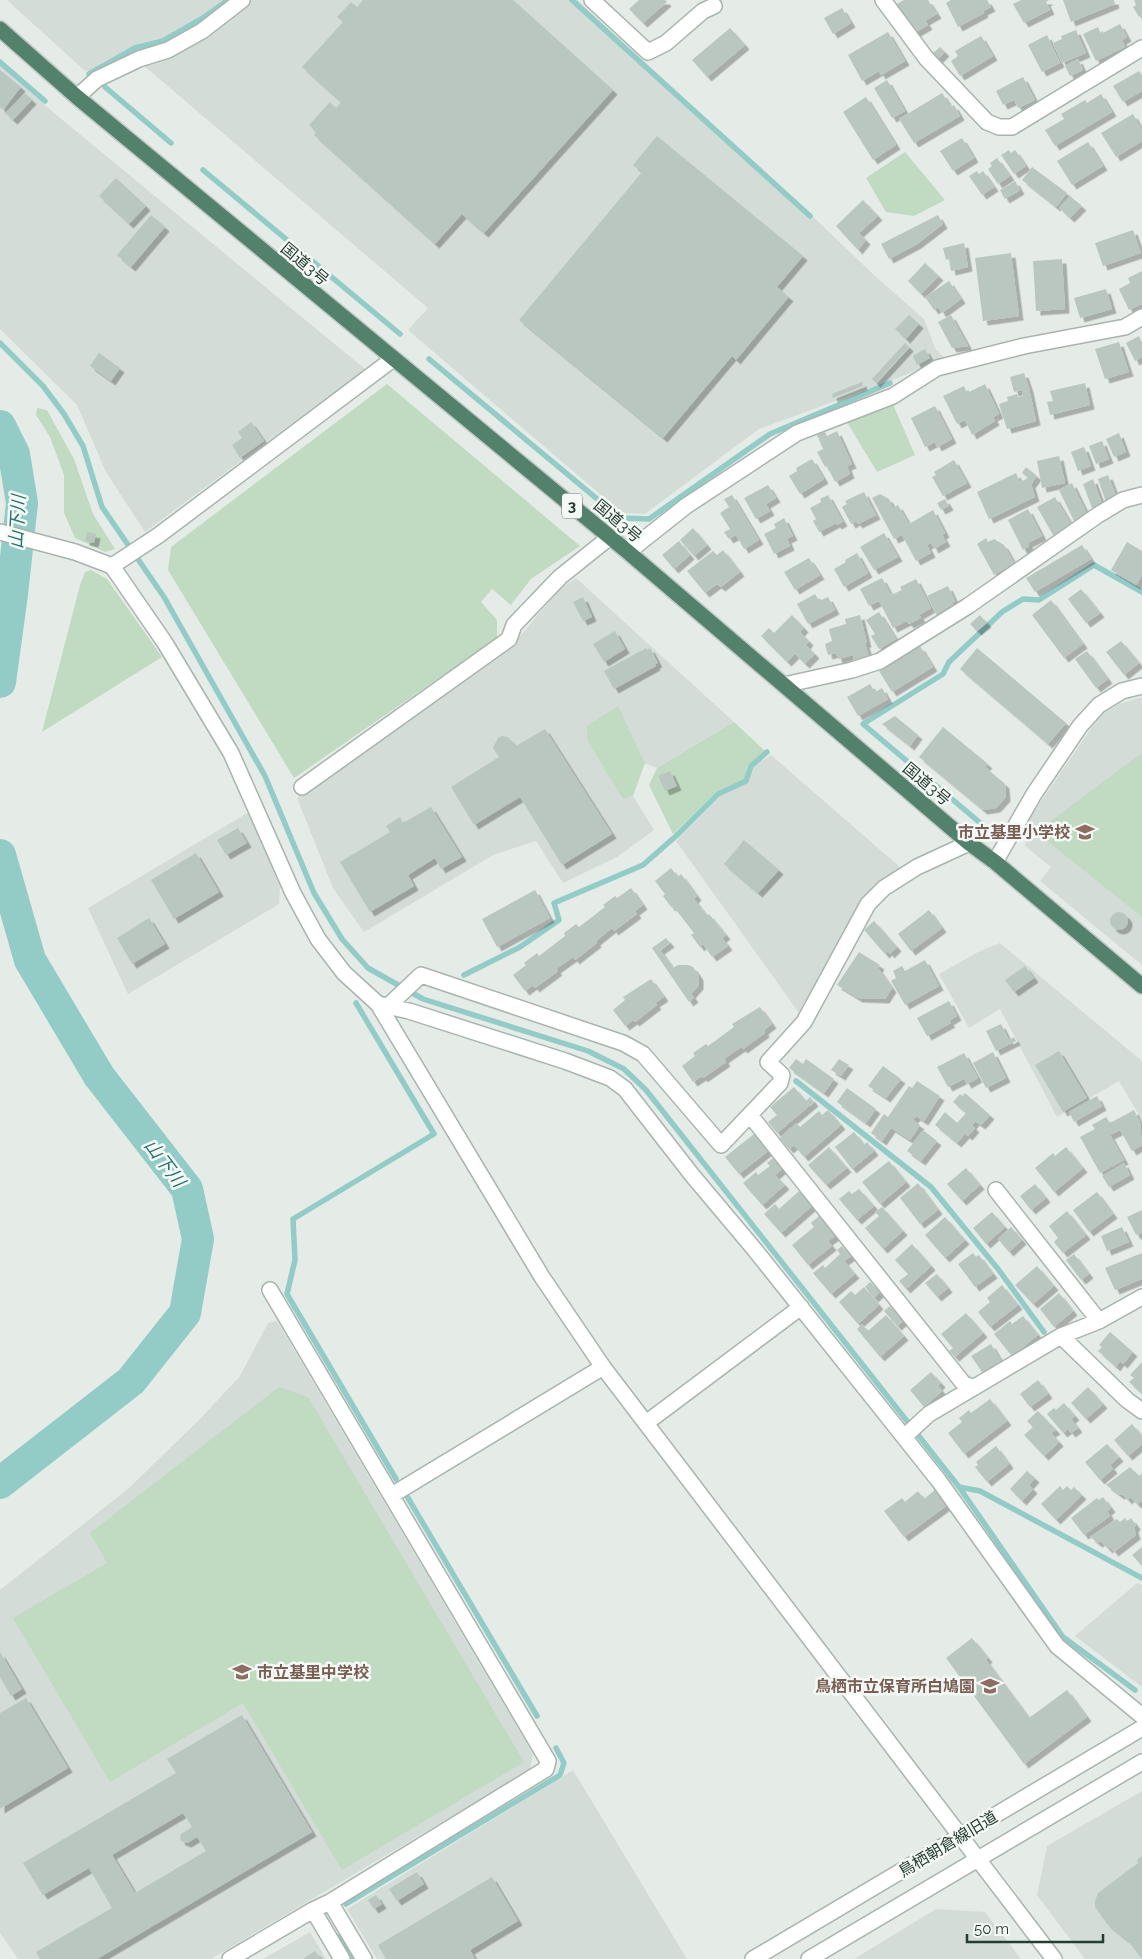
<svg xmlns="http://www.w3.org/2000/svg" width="1142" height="1959" font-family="Raleway,'Noto Sans JP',sans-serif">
  <defs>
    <filter id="shadow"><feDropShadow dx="4.5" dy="4.5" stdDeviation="0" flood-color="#0004"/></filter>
  </defs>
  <rect width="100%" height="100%" fill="#e5ece7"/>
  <path fill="#d3dcd6" d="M7,0H577L808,212L875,276L924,319L936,350L945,358L898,378L759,429L645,514L622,513L408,330L428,308L143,65L85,71Z
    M0,65L54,113L365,369L145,532L106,472L77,405L0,329Z
    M576,578L734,722L657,768L645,763L618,707L622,799L633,796L654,830L617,857L563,883L536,841L493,855L364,932L333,888L297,798L513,644L560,589Z
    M1142,697V965L1040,881L1051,867L1025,846L1029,819L1092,727L1104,713L1119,704Z
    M771,755L901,868L875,885L858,906L799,1013L676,841L720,796L747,782L754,766Z
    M249,812L280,887L279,904L128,994L88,908Z
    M1000,943L1142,1061V1120L1119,1081L1057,1117L1000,1009L969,1028L939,974L980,951Z
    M277,1321L533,1754L530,1770L211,1959H18L0,1933V1590L128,1489L199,1420L240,1376L268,1323Z
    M1137,1583L1142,1585V1687L1075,1636Z
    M573,1770L687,1959H377L347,1909Z
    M1142,1791V1959H1085L1037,1895L1047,1846Z
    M936,1909L985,1912L1021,1959H854Z
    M310,1932L326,1959H263Z"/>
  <path fill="#c0dbc2" d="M905,152L945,200L914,216L886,212L866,178Z
    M387,384L580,546L531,579L511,605L492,589L481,602L497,620V638L294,778L168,570L171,547Z
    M892,402L915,455L877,472L845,419Z
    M37,408L47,410L74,459L93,514L115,549L105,552L75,538L64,513V475L50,437L36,415Z
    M91,570L107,579L162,657L42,732L80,585L85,572Z
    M618,706L645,763L633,796L623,799L587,740V726Z
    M734,722L765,751L748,765L744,779L716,792L673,834L649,785L657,768Z
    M1142,753V917L1036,832Z
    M279,1387L308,1397L524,1762L342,1870L243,1703L110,1782L13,1618L107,1563L90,1533Z"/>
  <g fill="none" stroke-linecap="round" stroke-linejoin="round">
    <path stroke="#93cbc7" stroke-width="5.5" d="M572,0L810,216
      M0,62L45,101
      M89,74L135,48L163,41L203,18L228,0
      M105,87L171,143
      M203,170L400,334
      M0,343L43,386L64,414L83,446L102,507L164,597L265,776L314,893L342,939L368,968L423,999L588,1051L624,1069L646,1090L959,1487L1063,1637L1135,1690
      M429,359L620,518L649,519L770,434L890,383
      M991,832L863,724L943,674L949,662L1002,612L1023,599L1039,600L1094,565L1142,592
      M464,975L520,947L559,920L554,903L643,865L676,836L718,794L746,781L751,766L767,752
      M356,1003L434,1134L293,1219L295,1260L287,1294L396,1479
      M796,1081L931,1187L998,1269L1044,1332
      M959,1487L980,1491L1142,1578
      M408,1498L537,1716
      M346,1904L560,1775L564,1763L556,1748
      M339,1937L352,1959"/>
    <path stroke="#93cbc7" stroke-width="32" d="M0,426L14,454L22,503L12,594L0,682
      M0,855L30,960L99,1076L187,1189L198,1239L185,1313L131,1381L0,1483"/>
  </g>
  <path fill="#bac7c0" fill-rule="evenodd" filter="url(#shadow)" d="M363,0H513L613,90L484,233L462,214L435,244L314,135L316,132L309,125L330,102L336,108L341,102L302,67L343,22L337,17L351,2L357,7Z
    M639,0H665L667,2L643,23L629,9Z
    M904,0H928L937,14L925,21L928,25L915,33L897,4Z
    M951,0H987L991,7L983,11L984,13L958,27L946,3Z
    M1021,0H1049L1046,2L1050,10L1024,23L1013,4Z
    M1063,0H1114L1115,4L1071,22Z
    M1134,0H1142V15L1139,17L1133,7L1136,5Z
    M842,8L851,23L833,34L824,18Z
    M1120,24L1127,37L1122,40L1125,47L1096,61L1083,34L1098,27L1101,34Z
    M730,28L745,45L707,77L692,60Z
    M1076,30L1086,53L1062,63L1053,43L1062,39L1061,36Z
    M888,32L905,61L881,75L879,71L862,81L848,55Z
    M1047,35L1060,63L1042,72L1028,45Z
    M981,36L993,56L960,76L951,61L958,56L955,51Z
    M940,47L945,52L937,60L932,54Z
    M1078,59L1083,70L1070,76L1065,66Z
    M0,70L21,87L3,110L0,107Z
    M1139,71L1142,75V91L1123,102L1113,86Z
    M1023,77L1035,100L1018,108L1014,100L1003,105L996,91Z
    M887,80L905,111L892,118L874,88Z
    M25,93L32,100L13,120L5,113Z
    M942,93L951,107L954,105L960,116L914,143L899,119Z
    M1101,94L1112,112L1055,146L1045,130L1064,119L1061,114L1085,100L1087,103Z
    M866,97L896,145L873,160L843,112Z
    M1133,114L1142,130V141L1116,157L1101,133Z
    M657,136L803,256L777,287L789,297L787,299L736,360L732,356L663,438L519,320L642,172L633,165Z
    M962,138L974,158L953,171L940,151Z
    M1088,142L1103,166L1072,185L1057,161Z
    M1009,150L1011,153L1015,150L1026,166L1014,174L1001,155Z
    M997,158L1010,176L998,184L988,169L992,166L990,163Z
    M1032,167L1067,193L1056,207L1022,180Z
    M977,171L979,174L983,171L994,187L982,195L969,176Z
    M116,178L146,206L129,224L99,196Z
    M1015,181L1020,190L1005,199L1000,190Z
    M1070,196L1082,206L1070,218L1059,208Z
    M863,200L878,216L859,233L866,240L858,250L836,226Z
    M151,215L165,227L131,267L117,255Z
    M938,215L943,224L917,244L889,259L881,244Z
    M1133,230L1141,253L1103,266L1095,243Z
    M964,243L968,267L951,271L949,259L946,260L943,248Z
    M1011,253L1019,316L983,321L975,258Z
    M1062,259L1065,309L1036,311L1033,261Z
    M925,263L939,276L921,294L908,281Z
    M1142,271V304L1129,310L1119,289L1130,283L1128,278Z
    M949,281L961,299L942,313L938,307L934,310L925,297Z
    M1106,289L1112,309L1080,318L1074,298Z
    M909,315L919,324L906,339L895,329Z
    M951,315L968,346L952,348L938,322Z
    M1139,336L1142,343V357L1135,361L1126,343Z
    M1119,342L1129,372L1105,379L1095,349Z
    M905,343L909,347L876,383L872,379Z
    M925,349L930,358L917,365L913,356Z
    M99,353L120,368L111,381L90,366Z
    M1024,373L1029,388L1036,421L1007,429L999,404L1008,401L1007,397L1017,394L1018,397L1023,396L1022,390L1014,392L1010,377Z
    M862,382L863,386L833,398L832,394Z
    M1085,383L1090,405L1050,415L1047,402L1053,401L1050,391Z
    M985,384L999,414L993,417L995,421L972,435L965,420L957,424L943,396L964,386L967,393Z
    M935,406L952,439L937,447L935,442L925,447L911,418Z
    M251,422L264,441L240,458L232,445L242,438L238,432Z
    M837,431L852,464L847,466L850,474L835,482L827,466L825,467L817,452L823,449L817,435L825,432L827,436Z
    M1119,433L1126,452L1114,457L1106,439Z
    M1102,441L1109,459L1096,464L1089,446Z
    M1084,447L1091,466L1078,471L1071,452Z
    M1059,456L1065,483L1042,488L1037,461Z
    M812,459L824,479L800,494L789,476L797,471L796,468Z
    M954,460L967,483L943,496L932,477L936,475L934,472Z
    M1026,467L1037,476L1031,484L1035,497L989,519L977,492L1016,473L1020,482L1028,478L1022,473Z
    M1108,475L1117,498L1106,502L1098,479Z
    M1093,479L1102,504L1092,508L1083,484Z
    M1072,483L1087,514L1074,521L1059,490Z
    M768,485L776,498L766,504L770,511L756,519L744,498Z
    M864,492L876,515L858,524L856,521L851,524L842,507L847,504L845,501Z
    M880,494L889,499L893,508L898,505L909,524L933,510L945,533L942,535L946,542L934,549L931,543L927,545L931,553L916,561L902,535L894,539L872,498Z
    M732,495L759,540L744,549L736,535L729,539L724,532L730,529L720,513L729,507L724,499Z
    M828,495L843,522L837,525L836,523L819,532L813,521L816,519L810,508L821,502L820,499Z
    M1055,497L1071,524L1053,535L1037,507Z
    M945,499L949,506L941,510L937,503Z
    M1028,509L1042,536L1028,543L1029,546L1023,550L1008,520Z
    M784,518L793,536L787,539L790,546L774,554L764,534L776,528L774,524Z
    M693,528L707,545L694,556L680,540Z
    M87,532L96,534L94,543L85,541Z
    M884,533L898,557L874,570L860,547Z
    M986,538L988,542L994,539L1004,545L1014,563L994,575L977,544Z
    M679,541L690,555L674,569L662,555Z
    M1127,542L1142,551V575L1136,585L1111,570Z
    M1082,545L1091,559L1035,592L1026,578Z
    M723,550L740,572L721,587L717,584L705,593L687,571L713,551L717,555Z
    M857,553L868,573L844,587L834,569L846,562L845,560Z
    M809,558L820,575L795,590L784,572Z
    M882,578L891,595L902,590L900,587L916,579L931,608L919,615L921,618L909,624L907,621L893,628L879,601L869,606L860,589Z
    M948,586L955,601L952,603L954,607L937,616L927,596Z
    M1081,589L1100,613L1086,623L1068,599Z
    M815,594L819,601L828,597L835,610L808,624L797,604Z
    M583,597L592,617L583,621L573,602Z
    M1051,600L1083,644L1064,658L1032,615Z
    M879,612L896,639L879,649L871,636L875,634L866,620Z
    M792,615L804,628L800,632L809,641L806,645L815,654L805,664L795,654L787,662L761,636L769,628L774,633Z
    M860,615L867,643H865L869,657L854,661L853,655L838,659L836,653L828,655L825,644L832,641L829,629L846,624L845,619Z
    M980,615L987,623L977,631L970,624Z
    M615,631L625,649L604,662L593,644Z
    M1121,641L1139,663L1124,675L1106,652Z
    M920,646L933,667L892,692L879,671Z
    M646,648L647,650L650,648L658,663L655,664L656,666L614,689L604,671Z
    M977,648L1066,723L1048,744L960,669Z
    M1087,651L1108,679L1096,688L1075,659Z
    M870,684L875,692L882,688L888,699L858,716L847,697Z
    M895,716L918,735L910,746L882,724Z
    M943,727L988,764L985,767L1005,784L1006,797L996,808L983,810L919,757Z
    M545,729L612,834L562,865L520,797L474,825L451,787L499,757L493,748L498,738L502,736L508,737L516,746Z
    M670,771L677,786L665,791L658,776Z
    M431,807L462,857L441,869L435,858L408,875L414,886L370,912L340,862L390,832L386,826L400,817L403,823Z
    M238,828L247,843L226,855L217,840Z
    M744,840L779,870L758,893L724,864Z
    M196,853L219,892L174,919L151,880Z
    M671,868L678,877L681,874L697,896L694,899L707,916L709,914L726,935L722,938L728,946L712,957L703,944L700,947L691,935L694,933L673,906L671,907L663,896L665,894L655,881Z
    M631,888L643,905L635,911L637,914L614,931L612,928L596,941L597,943L575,960L573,957L556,969L558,971L535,988L533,985L525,991L513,975L526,965L524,963L537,953L539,956L565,936L564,933L576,924L579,927L605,907L603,905L615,896L617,898Z
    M535,890L550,918L497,947L482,919Z
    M929,910L942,928L911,951L898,934Z
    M1110 921a9 9 0 1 1 18 0a9 9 0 1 1-18 0Z
    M149,918L165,944L132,964L117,938Z
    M874,921L897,947L890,954L888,951L885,954L864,930Z
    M666,938L670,943L660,950L673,968L678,965H688L693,967L699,976V985L691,994L694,998L689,1002L652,948Z
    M859,952L880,965L878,968L892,988L885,999L858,998L837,985Z
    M925,960L939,986L905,1005L891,981L896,978L893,971L902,966L905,971Z
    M1025,966L1034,978L1014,992L1005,980Z
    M651,979L664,997L655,1003L657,1005L635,1022L633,1020L625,1026L613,1010L625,1000L623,997Z
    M949,1001L957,1016L949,1021L951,1023L927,1036L917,1018Z
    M760,1007L772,1024L764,1030L765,1033L743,1049L741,1047L724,1059L726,1062L703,1078L702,1076L693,1082L682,1066L695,1056L693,1053L706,1044L708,1046L734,1027L732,1024Z
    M1001,1024L1009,1040L1014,1037L1016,1041L996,1051L986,1031Z
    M1059,1051L1087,1098L1063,1112L1035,1065Z
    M993,1052L1006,1078L986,1088L973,1063Z
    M964,1053L978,1078L967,1084L964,1079L948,1087L937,1067Z
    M796,1059L803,1064L806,1059L834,1079L824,1093L789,1068Z
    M839,1059L849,1065L841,1076L831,1070Z
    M883,1066L901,1079L886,1098L868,1086Z
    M917,1081L940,1096L924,1121L916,1116L913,1120L920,1125L910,1140L891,1128L882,1141L871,1133L884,1114L888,1117L909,1086L912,1088Z
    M794,1087L806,1101L810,1097L814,1102L777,1133L768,1122L777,1115L770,1107Z
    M847,1088L876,1109L866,1123L837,1102Z
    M965,1093L990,1115L981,1125L975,1121L972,1125L975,1128L968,1136L965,1134L957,1143L935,1125L945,1112L957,1123L966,1113L953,1102L960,1094L962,1096Z
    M1097,1096L1102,1106L1074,1122L1069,1112Z
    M828,1110L841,1125L804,1157L794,1145L789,1149L780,1138L796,1123L800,1127L819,1111L822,1115Z
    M1134,1110L1140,1122L1142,1145L1132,1151L1120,1130L1110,1135L1124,1160L1100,1173L1080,1137L1095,1129L1092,1125L1106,1117L1110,1123Z
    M923,1130L937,1141L921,1161L907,1151Z
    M854,1132L864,1145L867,1142L874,1151L852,1169L835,1147Z
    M754,1134L768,1151L739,1174L725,1157Z
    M829,1147L847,1168L826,1185L808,1165Z
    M1066,1147L1083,1168L1054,1192L1035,1168L1053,1153L1055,1156Z
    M773,1158L782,1169L775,1175L785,1185L762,1205L743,1183L756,1172L758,1175L770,1166L767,1163Z
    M889,1161L906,1182L880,1204L862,1182Z
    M1124,1163L1130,1175L1109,1187L1102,1176Z
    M966,1168L980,1185L962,1201L947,1184Z
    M918,1183L938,1210L920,1224L900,1198Z
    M1035,1184L1046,1198L1031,1210L1020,1196Z
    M859,1189L874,1206L857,1220L839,1199L849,1191L852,1194Z
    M799,1191L812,1206L781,1233L764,1214L775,1204L779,1209Z
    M1097,1192L1113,1214L1089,1232L1073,1210Z
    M882,1207L903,1231L883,1249L865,1228L879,1216L875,1212Z
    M1142,1210V1233L1136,1235L1127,1217Z
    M1067,1211L1086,1235L1063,1253L1054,1242L1058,1238L1049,1226Z
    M992,1212L1005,1227L986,1244L973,1228Z
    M819,1216L835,1236L828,1241L832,1246L808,1265L792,1245L814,1227L811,1223Z
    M945,1217L965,1240L945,1258L925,1235Z
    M1011,1227L1022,1240L1009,1252L998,1239Z
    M1122,1227L1129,1242L1107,1251L1101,1236Z
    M912,1244L931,1266L906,1289L899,1281L908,1274L895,1260Z
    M842,1246L851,1256L844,1261L855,1274L831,1294L813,1273L823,1265L825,1268L840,1254L837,1250Z
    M973,1253L976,1257L979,1255L993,1274L975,1287L958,1264Z
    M1142,1253V1279L1115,1290L1105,1268Z
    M1074,1254L1089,1274L1081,1280L1066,1260Z
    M1037,1266L1054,1286L1033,1304L1015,1285Z
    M937,1274L948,1288L937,1297L925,1283Z
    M870,1282L880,1292L874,1298L865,1287Z
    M1002,1285L1018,1305L990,1327L978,1312L990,1302L987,1298Z
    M864,1287L879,1305L858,1324L839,1302L851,1291L855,1295Z
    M1059,1293L1073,1311L1054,1327L1040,1309Z
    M890,1306L903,1321L897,1326L884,1311Z
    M966,1313L983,1333L955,1357L949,1351L953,1348L941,1334Z
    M886,1315L904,1336L880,1357L857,1329L862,1324L868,1331Z
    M1023,1316L1038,1335L1012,1356L994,1334L1010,1321L1012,1324Z
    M1110,1332L1133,1352L1123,1364L1120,1361L1116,1367L1098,1351L1102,1347L1099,1345Z
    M991,1344L1001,1361L982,1372L971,1356Z
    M1142,1362V1394L1129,1382L1134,1378L1130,1375Z
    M931,1372L941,1383L938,1386L942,1391L924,1407L910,1390Z
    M1038,1380L1048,1394L1030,1407L1020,1394Z
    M1088,1387L1103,1404L1086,1419L1071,1403Z
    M990,1399L1007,1421L964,1454L948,1433L962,1422L959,1418L969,1410L971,1413Z
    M1064,1403L1075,1416L1071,1419L1078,1428L1071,1433L1068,1429L1063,1433L1047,1414L1054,1408L1056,1410Z
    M1038,1411L1056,1430L1051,1433L1059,1442L1044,1456L1024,1435L1033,1427L1027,1421Z
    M1132,1424L1142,1436V1444L1128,1456L1114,1440Z
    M1107,1444L1119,1457L1110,1465L1113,1469L1100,1480L1085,1462Z
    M996,1446L1009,1464L987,1482L975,1467L978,1465L976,1462Z
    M1130,1467L1139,1476L1142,1473V1500L1137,1504L1130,1497L1128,1500L1122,1494L1120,1495L1106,1485Z
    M1027,1471L1035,1478L1029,1485L1033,1489L1022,1501L1010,1489Z
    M1060,1486L1063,1490L1067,1486L1071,1490L1074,1487L1082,1495L1056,1520L1041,1504Z
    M935,1490L946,1506L904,1537L884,1511L902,1498L905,1502L918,1491L924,1499Z
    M1103,1497L1111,1508L1107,1511L1110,1516L1084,1535L1071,1518L1097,1498L1099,1500Z
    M1125,1518L1127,1521L1131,1518L1136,1525L1134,1528L1136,1535L1114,1552L1110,1547L1108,1549L1101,1541L1098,1543L1090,1537L1117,1519L1120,1522Z
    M1142,1547V1566L1132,1555Z
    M972,1638L988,1658L986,1660L1029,1718L1067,1690L1087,1717L1024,1764L946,1658Z
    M0,1652L22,1689L11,1696L0,1677Z
    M26,1698L68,1768L0,1809V1713Z
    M242,1715L312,1832L97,1959H40L36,1952L112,1908L89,1868L43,1895L23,1863L176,1773L167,1759ZM183,1813L192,1827L181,1834L180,1838L181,1841L187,1843L197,1837L206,1851L135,1893L112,1855Z
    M1142,1856V1959L1129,1942L1107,1924L1095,1907V1901L1098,1893L1138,1863L1137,1860Z
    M417,1872L424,1884L397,1901L389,1889Z
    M492,1877L518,1921L470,1950L475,1959H386L378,1945Z
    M376,1895L382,1904L374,1909L368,1900Z
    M315,1951L321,1959H305L304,1958Z"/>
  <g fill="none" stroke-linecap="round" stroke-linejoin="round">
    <g stroke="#a8b4ad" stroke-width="18">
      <path id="minor" d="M592,0L648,52L666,43L703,11L714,6
        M883,0L926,58L987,122L999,127H1012L1142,48
        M77,97L97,79L139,59L168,50L202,31L242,0
        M0,532L75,552L112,566L159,535L393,359
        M628,552L686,506L797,433L893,396L937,368L1024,346L1125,327L1142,317
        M784,685L852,670L880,661L968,606L1098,515L1123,500L1142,495
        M302,787L509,639L514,625L560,577L610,537
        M995,862L1034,794L1080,726L1099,705L1122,691L1142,686
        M378,1004L409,1011L565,1061L610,1078L625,1089L692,1175L755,1250L939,1481L1057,1646L1142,1716
        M388,1006L421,975L623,1043L643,1054L721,1145L780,1083L782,1075L768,1062L804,1022L868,904L884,888L917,867L969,843
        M750,1115L963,1383L973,1388L1061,1336L1099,1321L1142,1297
        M996,1190L1099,1321
        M1061,1336L1127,1400L1142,1411
        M646,1423L801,1307
        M904,1437L929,1414L973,1388
        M392,1495L603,1367
        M330,1902L364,1959
        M313,1910L342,1959
        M230,1959L313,1910L330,1902L546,1769L548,1761L270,1290"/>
    </g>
    <g stroke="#a8b4ad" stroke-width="18">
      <path id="tertiary" d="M112,566L165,643L231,753L293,893L318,939L344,973L378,1004L542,1277L603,1367L1054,1959
        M753,1959L1142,1728
        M809,1959L1142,1762"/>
    </g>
    <g stroke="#c2c8c5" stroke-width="18">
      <path id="trunk" d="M0,29L77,97L628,552L969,843L995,862L1142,986"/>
    </g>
    <use href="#minor" stroke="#fff" stroke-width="15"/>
    <use href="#tertiary" stroke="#fff" stroke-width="15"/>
    <use href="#trunk" stroke="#52816c" stroke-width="15"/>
  </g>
  <defs>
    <g id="school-bare" transform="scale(1.5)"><path d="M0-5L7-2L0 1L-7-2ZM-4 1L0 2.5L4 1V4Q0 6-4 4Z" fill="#8d6e63" stroke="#f5f9f6" stroke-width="2.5" paint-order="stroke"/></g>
  </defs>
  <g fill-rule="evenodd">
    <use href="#school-bare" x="1085" y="832"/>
    <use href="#school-bare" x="242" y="1672"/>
    <use href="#school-bare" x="990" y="1686"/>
  </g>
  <g text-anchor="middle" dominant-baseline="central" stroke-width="5" stroke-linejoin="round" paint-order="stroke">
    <rect fill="#f5f9f6" stroke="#64756c" stroke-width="1" x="562" y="493.5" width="20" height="25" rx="4"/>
    <g font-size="15" font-weight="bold" fill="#263c31">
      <text x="572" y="506">3</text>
    </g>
    <g font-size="16" fill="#263c31" stroke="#f5f9f6">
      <text transform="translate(305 264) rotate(40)">国道3号</text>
      <text transform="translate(618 521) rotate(40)">国道3号</text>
      <text transform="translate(927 784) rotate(40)">国道3号</text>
      <text transform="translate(948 1844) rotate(-31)">鳥栖朝倉線旧道</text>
    </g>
    <g font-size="16" font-weight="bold" fill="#785e54" stroke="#f5f9f6" text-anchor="end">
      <text x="1070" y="832">市立基里小学校</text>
      <text x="257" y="1672" text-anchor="start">市立基里中学校</text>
      <text x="975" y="1686">鳥栖市立保育所白鳩園</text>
    </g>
    <g font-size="18" font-style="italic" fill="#27726e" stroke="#f5f9f6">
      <text transform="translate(17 522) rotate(-87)">山下川</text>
      <text transform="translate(165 1163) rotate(53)">山下川</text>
    </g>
  </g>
  <path d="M967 1934v8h136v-8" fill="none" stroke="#263c31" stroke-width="2.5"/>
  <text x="974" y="1934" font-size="15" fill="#263c31" stroke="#f5f9f6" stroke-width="4" paint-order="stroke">50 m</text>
</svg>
